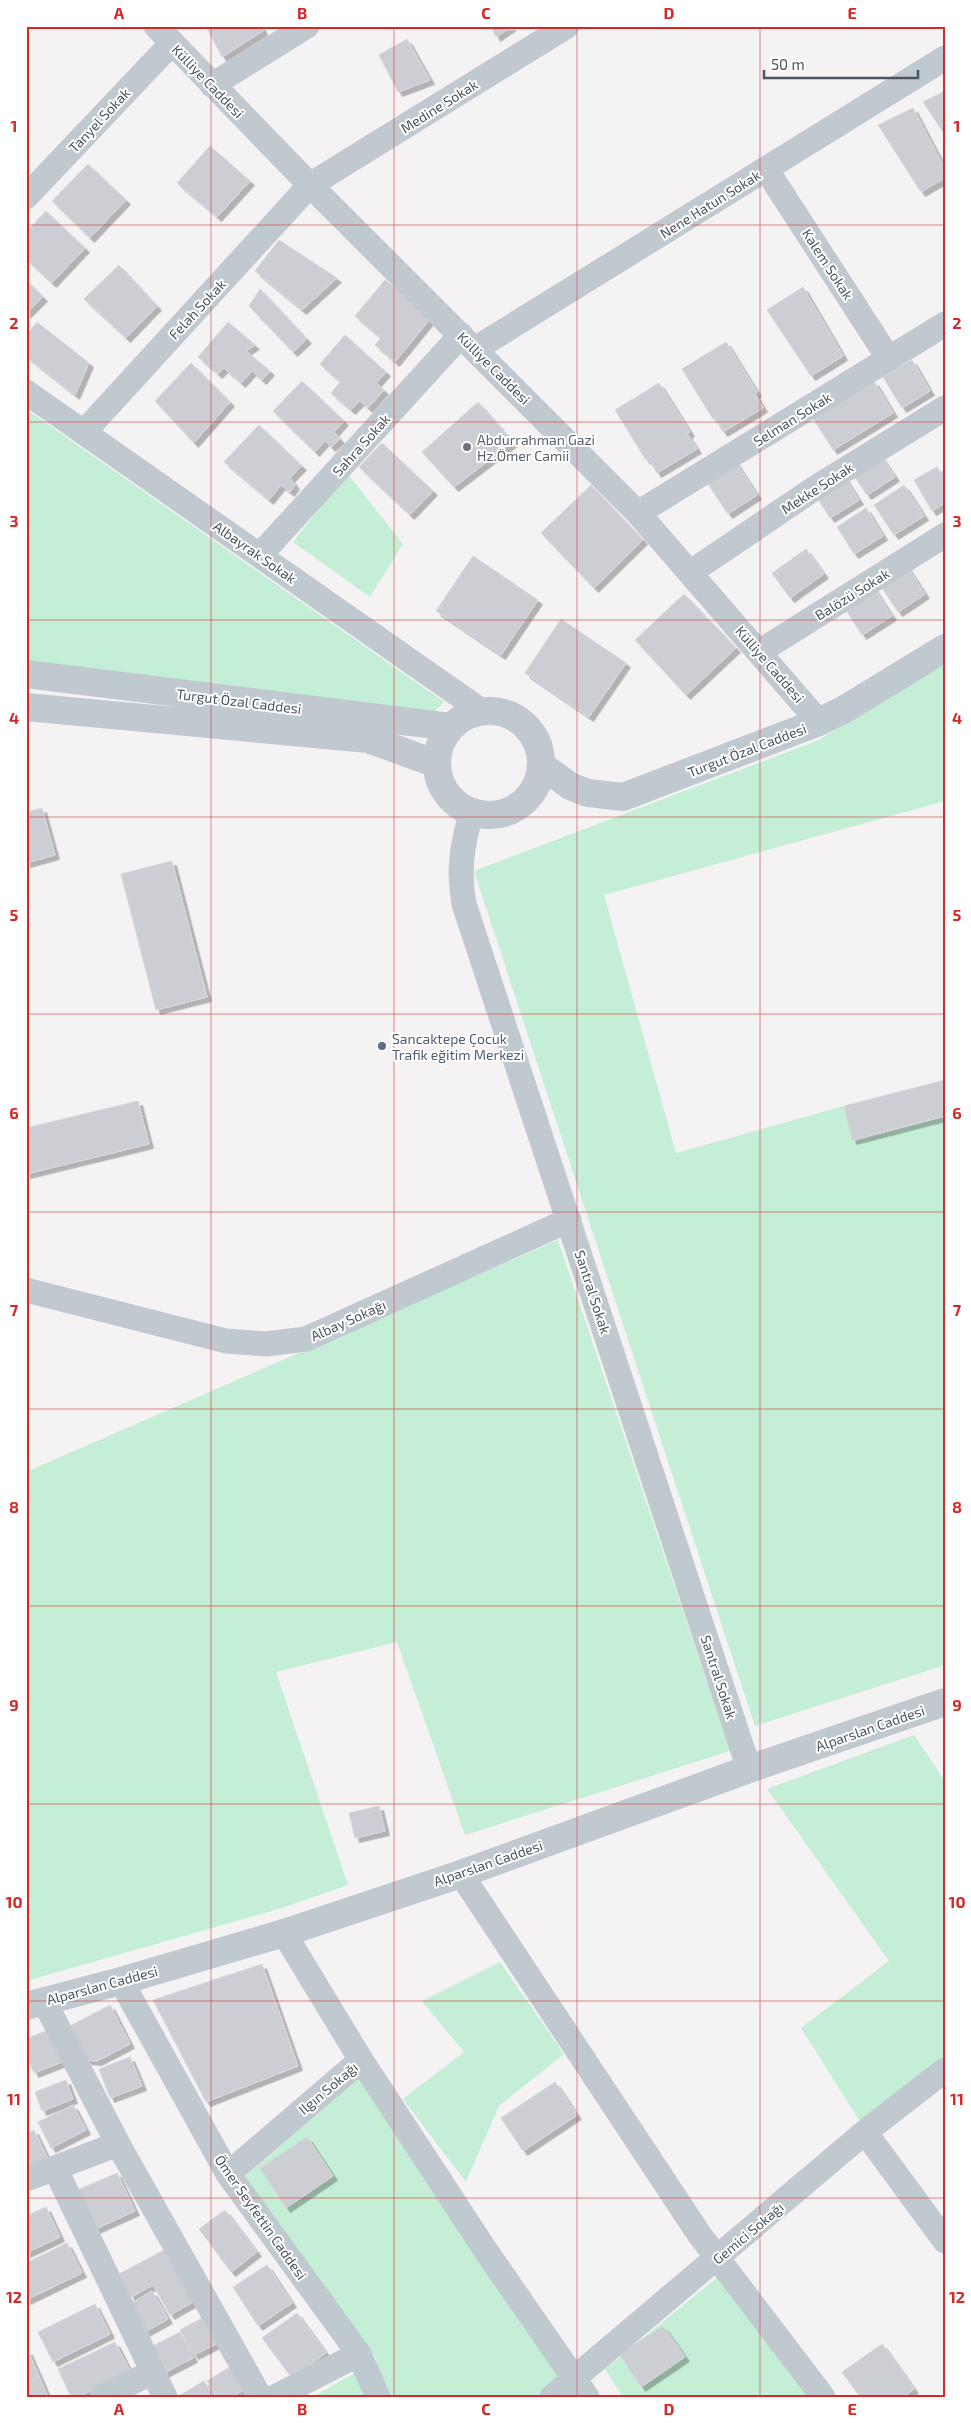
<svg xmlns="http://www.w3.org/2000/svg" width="971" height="2423" font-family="'Exo 2',sans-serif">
  <defs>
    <filter id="shadow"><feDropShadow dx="4.5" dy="4.5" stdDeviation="0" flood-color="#0004"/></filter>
  </defs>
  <rect width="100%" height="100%" fill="#f4f2f2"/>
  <path fill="#c4eed5" d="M26,409L444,702L428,718L26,662Z
    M347,473L403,544L370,597L293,542Z
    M945,662V801L604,895L676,1153L844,1106L854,1142L945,1117V1665L755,1726L474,871L819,740Z
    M558,1240L730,1751L465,1835L397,1642L276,1672L348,1885L282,1908L26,1981V1472Z
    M914,1735L945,1781V2059L861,2123L801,2028L889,1961L767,1789Z
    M500,1962L564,2054L499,2106L466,2182L403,2099L464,2052L422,2001Z
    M361,2075L583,2397H313L377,2360L245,2177Z
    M719,2276L807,2397H623L605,2369Z"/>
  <path fill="#ccced4" stroke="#d6d8dd" filter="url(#shadow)" d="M206,26H261L263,31L222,57Z
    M491,26H512L496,37Z
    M407,39L430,80L398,92L379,55Z
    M945,91V135L923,102Z
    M913,108L945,169V178L921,192L878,125Z
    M210,146L250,181L217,217L177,183Z
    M88,164L126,200L90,238L52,201Z
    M46,211L85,248L52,283L26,259V232Z
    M279,240L337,278L302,310L255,271Z
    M119,265L157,306L126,338L84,299Z
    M26,280L43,297L26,314Z
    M385,280L431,318L395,362L375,345L381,338L355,316Z
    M803,287L843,356L811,376L767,310Z
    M260,289L307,339L293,352L249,306Z
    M37,322L89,363L75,395L26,356V336Z
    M228,322L255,345L246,351L270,371L262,380L252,371L241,383L224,368L218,374L198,357Z
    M345,335L386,372L376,383L384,390L368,408L360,401L351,410L331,393L340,382L320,364Z
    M726,342L757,392L755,394L763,408L723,432L715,418L713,419L682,369Z
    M912,360L930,391L902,408L883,377Z
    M191,363L230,402L194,443L155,401Z
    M302,381L344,421L334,432L340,439L331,447L325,441L315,452L273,411Z
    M874,381L893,413L833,450L813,418Z
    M659,383L690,432L687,434L697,449L657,473L649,459L646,460L615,410Z
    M478,402L513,442L454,487L422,452Z
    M259,425L302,466L290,478L295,485L290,492L281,485L269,500L224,462Z
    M382,443L433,491L410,515L359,467Z
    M878,452L895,477L867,495L850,470Z
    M735,461L757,495L728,514L706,481Z
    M937,467L945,479V503L932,511L914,480Z
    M843,475L859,500L830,518L814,493Z
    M591,485L643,540L594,588L541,533Z
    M904,485L924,516L894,535L874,505Z
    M866,508L883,536L854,554L837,527Z
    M806,549L824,574L790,598L772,573Z
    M473,556L538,600L501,655L436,611Z
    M904,562L925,594L898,612L877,580Z
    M871,584L892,616L862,635L842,604Z
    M684,594L736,648L686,695L635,640Z
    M561,619L626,663L589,717L525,673Z
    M42,808L55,855L26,863V812Z
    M172,861L207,997L156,1010L121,874Z
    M945,1080V1116L852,1140L844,1106Z
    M138,1101L149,1144L26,1174V1128Z
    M379,1806L385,1831L355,1838L349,1813Z
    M262,1964L298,2066L206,2102L153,2000Z
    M110,2005L130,2044L97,2061L87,2060L70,2026Z
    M48,2030L62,2062L34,2073L26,2054V2039Z
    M130,2057L142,2086L110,2098L99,2069Z
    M66,2080L73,2099L42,2111L35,2092Z
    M555,2082L577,2115L523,2151L501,2118Z
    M73,2105L86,2130L51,2148L38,2122Z
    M34,2130L48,2159L26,2169V2134Z
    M307,2137L333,2176L286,2208L260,2168Z
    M117,2173L135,2211L91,2231L73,2192Z
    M46,2207L60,2237L26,2253V2216Z
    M225,2210L257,2252L231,2272L199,2229Z
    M67,2243L82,2273L26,2300V2263Z
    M166,2249L195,2301L170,2315L153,2285L131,2297L119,2274Z
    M267,2265L292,2303L258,2326L233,2287Z
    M152,2291L168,2319L145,2332L130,2304Z
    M95,2304L110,2334L53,2362L38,2332Z
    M297,2313L326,2353L292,2378L262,2338Z
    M206,2316L220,2342L194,2355L180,2330Z
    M663,2326L685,2357L641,2387L619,2354Z
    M180,2332L193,2358L162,2374L149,2348Z
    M115,2342L130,2371L78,2397H71L58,2369Z
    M882,2344L914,2389L903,2397H860L842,2372Z
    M26,2351H28L39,2376L26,2382Z
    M233,2365L247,2388L232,2397H217L207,2381Z
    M39,2376L48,2397H26V2382Z
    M204,2381L214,2397H177Z"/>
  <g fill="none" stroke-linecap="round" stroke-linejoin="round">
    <path stroke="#c1c9d0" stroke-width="25" d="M156,26L310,185L638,513L819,722
      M212,85L307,26
      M766,169L889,359
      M26,197L172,43
      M475,349L945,58
      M26,392L483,712
      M84,432L310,185L567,26
      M638,513L945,324
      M260,555L461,335
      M691,572L812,490L945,408
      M759,652L945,535
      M472,812C462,843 458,871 464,904L749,1769
      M26,1290L226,1341L266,1344L306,1339L569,1220
      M461,1874L699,2234L823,2397
      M121,1981L228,2174L359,2354L378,2397
      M361,2060L486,2251L587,2397
      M865,2132L945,2241
      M118,2144L260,2397
      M55,2168L165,2397
      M228,2174L361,2060L284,1933
      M26,2179L118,2144L44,2001
      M102,2397L153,2372
      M275,2397L359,2354
      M552,2397L865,2132L945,2070"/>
    <path stroke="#c1c9d0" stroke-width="28" d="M26,674L451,727
      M26,707L368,739L437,764
      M437 763a52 52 0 1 1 104 0a52 52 0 1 1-104 0Z
      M541,765L570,786L588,793L623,797L819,722L845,709L945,648
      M26,2006L121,1981L284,1933L461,1874L749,1769L945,1702"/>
  </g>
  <path fill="none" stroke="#d62828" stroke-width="1" stroke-opacity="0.55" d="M211,26V2397M394,26V2397M577,26V2397M760,26V2397M26,225H945M26,422H945M26,620H945M26,817H945M26,1014H945M26,1212H945M26,1409H945M26,1606H945M26,1804H945M26,2001H945M26,2198H945"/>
  <circle fill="#6b7280" stroke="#fff" stroke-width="2" cx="467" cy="447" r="5"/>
  <circle fill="#5c6f8a" stroke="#fff" stroke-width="2" cx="382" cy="1046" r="5"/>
  <g text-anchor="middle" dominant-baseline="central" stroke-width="4" stroke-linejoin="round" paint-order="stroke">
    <g font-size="14" fill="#4b555f" stroke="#fff">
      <text transform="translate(208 81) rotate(46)">Külliye Caddesi</text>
      <text transform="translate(439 106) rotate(-32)">Medine Sokak</text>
      <text transform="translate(99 120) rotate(-47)">Tanyel Sokak</text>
      <text transform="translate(710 204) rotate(-32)">Nene Hatun Sokak</text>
      <text transform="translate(828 264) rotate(57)">Kalem Sokak</text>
      <text transform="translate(197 309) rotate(-47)">Felah Sokak</text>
      <text transform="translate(494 368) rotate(45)">Külliye Caddesi</text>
      <text transform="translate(792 419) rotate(-32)">Selman Sokak</text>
      <text transform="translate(361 445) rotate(-48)">Sahra Sokak</text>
      <text transform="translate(817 488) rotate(-33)">Mekke Sokak</text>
      <text transform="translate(255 552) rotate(35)">Albayrak Sokak</text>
      <text transform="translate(852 594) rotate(-32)">Balözü Sokak</text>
      <text transform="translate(770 664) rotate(49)">Külliye Caddesi</text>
      <text transform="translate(239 701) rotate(7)">Turgut Özal Caddesi</text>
      <text transform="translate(747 750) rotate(-21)">Turgut Özal Caddesi</text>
      <text transform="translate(593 1292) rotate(72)">Santral Sokak</text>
      <text transform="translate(348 1320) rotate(-24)">Albay Sokağı</text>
      <text transform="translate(719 1677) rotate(72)">Santral Sokak</text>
      <text transform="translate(870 1728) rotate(-19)">Alparslan Caddesi</text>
      <text transform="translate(488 1863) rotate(-19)">Alparslan Caddesi</text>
      <text transform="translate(102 1985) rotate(-15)">Alparslan Caddesi</text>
      <text transform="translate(328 2088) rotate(-40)">Ilgın Sokağı</text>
      <text transform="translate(261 2217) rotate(55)">Ömer Seyfettin Caddesi</text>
      <text transform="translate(748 2233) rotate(-40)">Gemici Sokağı</text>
    </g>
    <g font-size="14" fill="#5b616d" stroke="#fff" text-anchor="start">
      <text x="477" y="439">Abdurrahman Gazi<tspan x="477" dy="16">Hz.Ömer Camii</tspan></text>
    </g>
    <g font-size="14" fill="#4e5e75" stroke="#fff" text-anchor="start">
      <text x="392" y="1038">Sancaktepe Çocuk<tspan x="392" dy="16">Trafik eğitim Merkezi</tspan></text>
    </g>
  </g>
  <rect width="971" height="2423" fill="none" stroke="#ffffff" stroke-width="55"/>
  <path d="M764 70v8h154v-8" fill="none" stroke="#4b555f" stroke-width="2.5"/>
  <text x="771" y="70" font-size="15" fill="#4b555f" stroke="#ffffff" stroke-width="4" paint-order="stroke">50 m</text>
  <rect x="28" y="28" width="916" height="2368" fill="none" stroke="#d62828" stroke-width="2"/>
  <g font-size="16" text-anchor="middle" font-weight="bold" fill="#d62828">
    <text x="119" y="19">A</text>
    <text x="302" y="19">B</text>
    <text x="486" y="19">C</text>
    <text x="669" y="19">D</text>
    <text x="852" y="19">E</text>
    <text x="14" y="132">1</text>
    <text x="957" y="132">1</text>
    <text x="14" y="329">2</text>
    <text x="957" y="329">2</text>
    <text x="14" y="527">3</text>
    <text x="957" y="527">3</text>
    <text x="14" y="724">4</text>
    <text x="957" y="724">4</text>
    <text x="14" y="921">5</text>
    <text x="957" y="921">5</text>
    <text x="14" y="1119">6</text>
    <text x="957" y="1119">6</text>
    <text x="14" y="1316">7</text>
    <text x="957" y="1316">7</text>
    <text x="14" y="1513">8</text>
    <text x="957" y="1513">8</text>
    <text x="14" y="1711">9</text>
    <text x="957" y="1711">9</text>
    <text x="14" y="1908">10</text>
    <text x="957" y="1908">10</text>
    <text x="14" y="2105">11</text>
    <text x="957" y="2105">11</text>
    <text x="14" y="2303">12</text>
    <text x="957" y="2303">12</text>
    <text x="119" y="2415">A</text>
    <text x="302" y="2415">B</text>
    <text x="486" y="2415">C</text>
    <text x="669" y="2415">D</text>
    <text x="852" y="2415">E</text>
  </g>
</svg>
